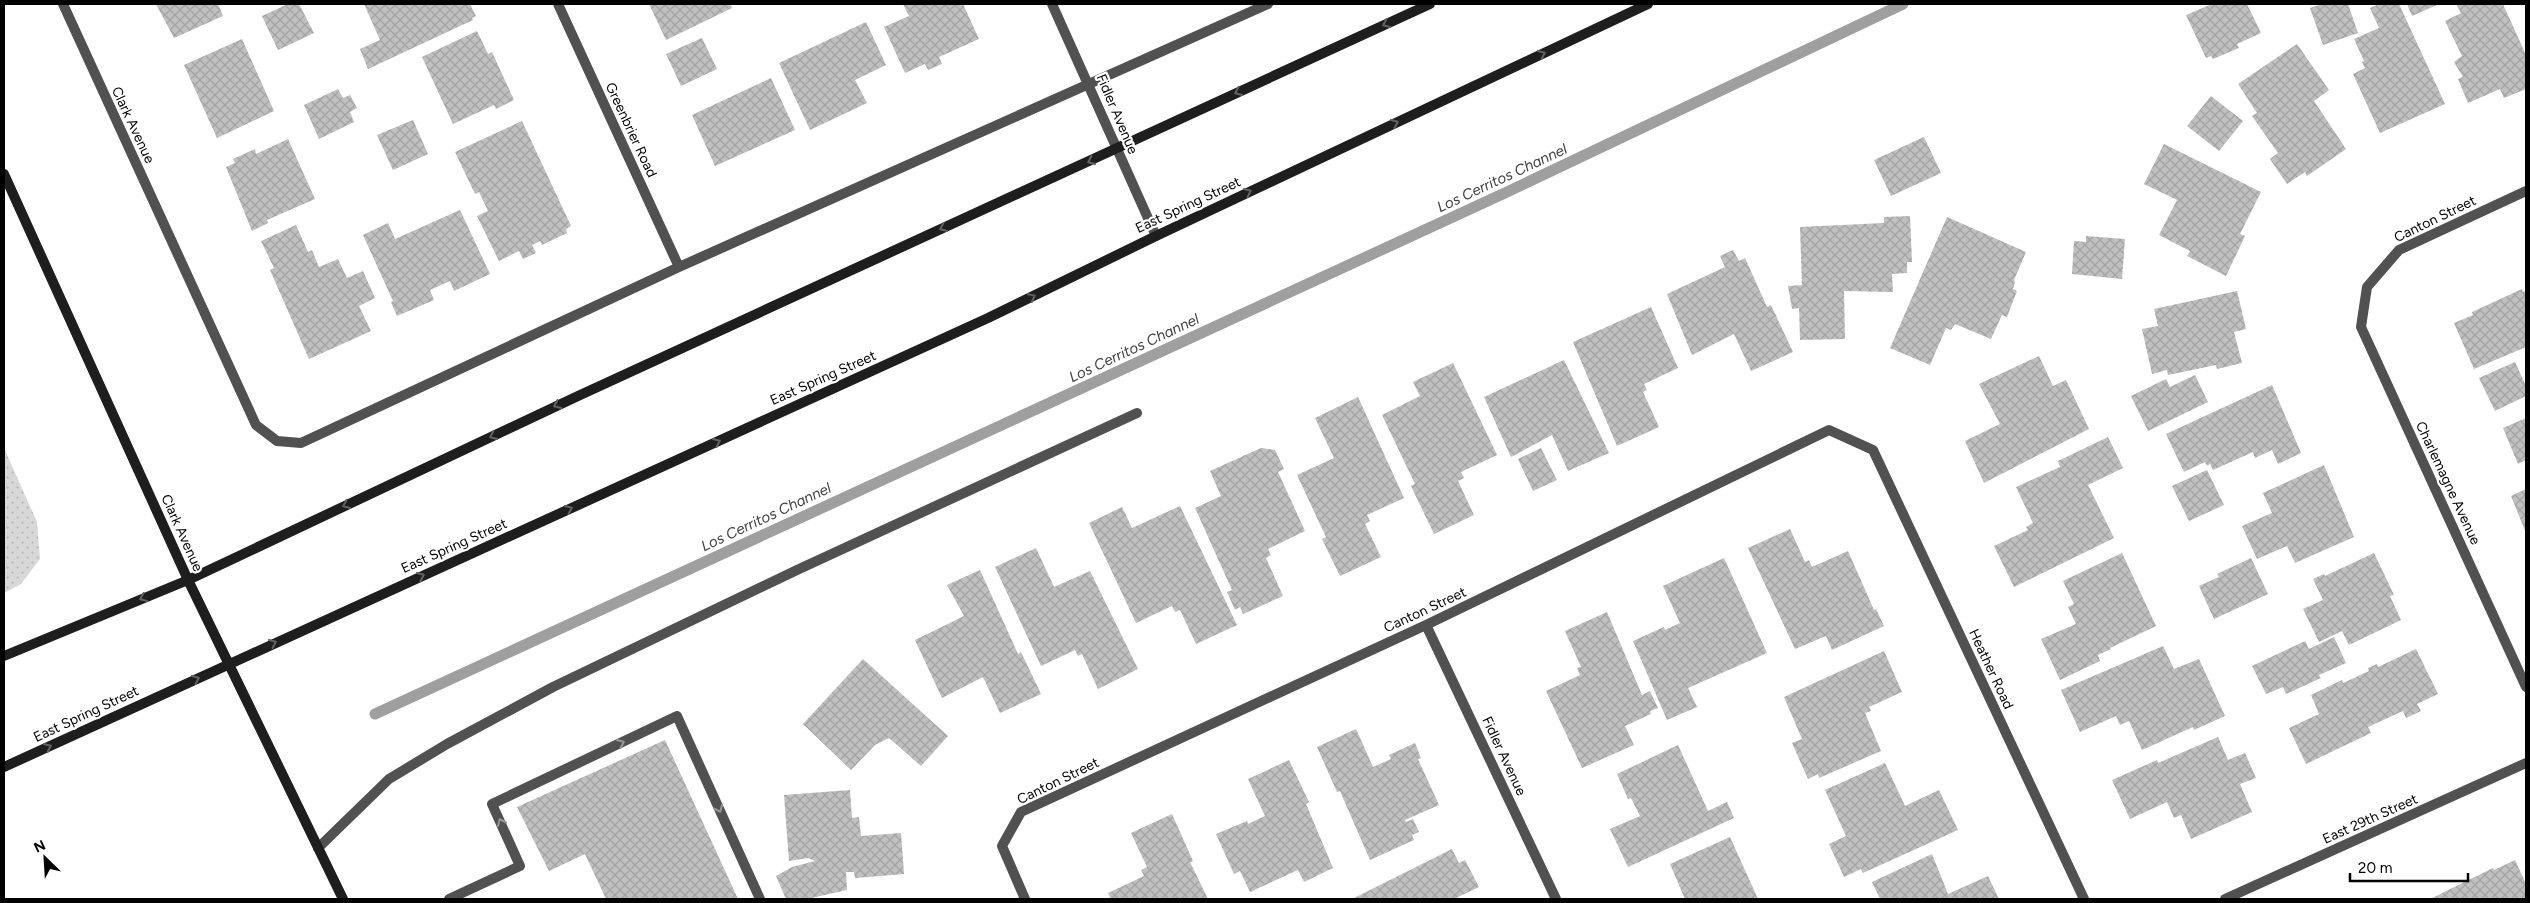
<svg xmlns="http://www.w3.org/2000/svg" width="2530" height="903" font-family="Figtree,sans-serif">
  <defs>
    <pattern id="grass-dots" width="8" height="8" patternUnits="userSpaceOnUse" patternTransform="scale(1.25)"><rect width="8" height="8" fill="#d8d8d8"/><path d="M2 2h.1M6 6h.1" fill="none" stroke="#b8b8b8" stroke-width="1.8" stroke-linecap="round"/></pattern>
    <pattern id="building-cross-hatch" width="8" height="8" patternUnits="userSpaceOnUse" patternTransform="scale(1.25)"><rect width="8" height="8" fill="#c0c0c0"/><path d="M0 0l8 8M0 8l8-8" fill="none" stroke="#a3a3a3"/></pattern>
  </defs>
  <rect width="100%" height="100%" fill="#fff"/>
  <path fill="url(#grass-dots)" d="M4,448L37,522L40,559L21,584L4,593Z"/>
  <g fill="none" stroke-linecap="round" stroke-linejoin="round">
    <path stroke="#9f9f9f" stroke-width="11" d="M375,714L1507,192L1903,4"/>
  </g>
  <path fill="url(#building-cross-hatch)" d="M156,4H218L223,16L174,38Z
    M288,4H299L314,33L278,50L262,16Z
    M364,4H470L476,16L472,18L473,20L368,69L360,49L380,40Z
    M649,4H730L732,8L666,40Z
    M903,4H963L979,39L939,57L942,64L928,70L925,64L905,73L884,27L909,16Z
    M2212,4H2247L2261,33L2237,44L2239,48L2213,59L2211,56L2206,58L2186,15Z
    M2322,4H2348L2358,33L2323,45L2310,8Z
    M2379,4H2399L2445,104L2380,133L2353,74L2365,68L2362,62L2364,61L2354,39L2379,28L2370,8Z
    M2407,4H2439L2412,16Z
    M2456,4H2503L2526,55V89L2504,98L2500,89L2468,103L2458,79L2463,77L2454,62L2462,56L2445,21L2461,13Z
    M866,22L886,65L855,80L867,103L810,130L779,63Z
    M477,31L488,54L492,52L514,100L496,109L494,105L453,124L422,57Z
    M702,38L717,69L681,86L666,54Z
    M242,39L274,111L217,138L184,65Z
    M2297,44L2329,90L2314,101L2346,149L2307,176L2305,172L2287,184L2270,159L2278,153L2252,116L2257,113L2238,84Z
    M771,78L795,130L715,166L692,115Z
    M338,89L343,98L350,95L357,108L350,112L354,122L319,139L304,105Z
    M2211,96L2243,121L2219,151L2187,126Z
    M413,120L428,154L393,170L377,135Z
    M522,121L571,226L566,229L567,233L542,245L540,241L532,245L536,253L523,259L519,251L499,261L477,216L488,211L479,192L475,194L455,152Z
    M1924,137L1941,173L1891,196L1874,160Z
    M288,139L315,199L267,220L268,223L252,231L226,167L235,163L233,159L255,149L256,154Z
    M2164,144L2261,192L2240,234L2245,236L2226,276L2187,256L2190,251L2159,235L2177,200L2144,184Z
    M460,210L490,274L454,291L450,281L430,290L434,300L397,316L391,302L393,301L363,235L388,223L395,239Z
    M1910,216L1912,262H1907V273L1892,274L1893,292L1844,291L1845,339L1800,340L1799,308L1792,309L1788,286L1802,285L1800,227L1884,223V217Z
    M1947,217L2026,252L2014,280L2015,282L2013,289L2017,291L2007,317L2002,315L1991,339L1955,324L1951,330L1946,328L1930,365L1890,348Z
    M296,225L308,252L312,250L319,267L338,259L347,278L363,271L375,298L359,306L371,331L309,359L270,270L274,268L261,241Z
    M2086,236L2125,239L2122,279L2072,274L2074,241L2086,242Z
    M1733,250L1739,261L1745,258L1767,307L1771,305L1793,352L1751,371L1734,334L1692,355L1667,294L1725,267L1720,256Z
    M2522,289L2523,292L2526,291V347L2474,369L2454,323L2473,315L2472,312Z
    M2237,291L2246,329L2234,332L2242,363L2217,369L2216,365L2168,375L2167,370L2152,374L2142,329L2158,326L2154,309Z
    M1651,307L1678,368L1644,384L1647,390L1643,392L1659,427L1617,446L1573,342Z
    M2039,356L2053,386L2066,380L2089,429L1984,483L1965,441L2000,424L1979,384Z
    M1564,360L1609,453L1568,471L1552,435L1511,457L1484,397Z
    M2515,362L2526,386V396L2495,411L2479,378Z
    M1453,363L1497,455L1461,472L1464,478L1458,481L1474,515L1434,534L1411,486L1415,484L1382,415L1420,396L1413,382Z
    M2195,375L2208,402L2148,431L2131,396L2166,379L2170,387Z
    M2272,385L2301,453L2278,464L2272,450L2255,458L2253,452L2213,470L2210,464L2207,466L2205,462L2184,472L2166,434Z
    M1358,397L1404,498L1367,515L1370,521L1365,524L1381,557L1340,576L1322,539L1326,537L1297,475L1334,458L1315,418Z
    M2526,418V460L2518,464L2503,428Z
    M2108,437L2123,468L2088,485L2114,538L2014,587L1994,546L2028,530L2026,527L2033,523L2016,487L2060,467L2058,461Z
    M1261,448L1275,450L1284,469L1278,472L1305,531L1268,549L1271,555L1266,558L1283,596L1243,614L1240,607L1235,610L1227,592L1232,590L1195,508L1221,496L1210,471Z
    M1541,448L1557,480L1533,491L1518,459Z
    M2324,465L2354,537L2295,563L2287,546L2257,559L2242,526L2272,513L2263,493Z
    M2207,470L2224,505L2189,521L2172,486Z
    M2526,489V533L2511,496Z
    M1180,506L1237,625L1196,644L1180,610L1175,612L1172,606L1136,623L1089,523L1122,507L1132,528Z
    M1790,529L1805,562L1809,560L1812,567L1848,551L1874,610L1876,609L1884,626L1832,650L1826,636L1795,649L1748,548Z
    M1036,548L1054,587L1090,571L1138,669L1098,689L1082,654L1078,656L1075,650L1041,666L995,567Z
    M2122,553L2156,626L2110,648L2111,649L2098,655L2100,661L2060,680L2041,639L2076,624L2068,607L2074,604L2063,581Z
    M2374,553L2394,595L2390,596L2401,620L2349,645L2342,631L2319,642L2303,609L2323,600L2313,579L2324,574L2325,576Z
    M1724,558L1767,653L1688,688L1697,707L1667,720L1633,641L1664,627L1665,630L1680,623L1663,586Z
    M2251,558L2268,594L2214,619L2199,586L2219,577L2217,574Z
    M980,570L1018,654L1021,652L1041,694L1000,713L983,677L942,698L915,640L964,616L947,585Z
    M1607,612L1642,695L1650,691L1658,708L1650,711L1651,714L1625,726L1634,745L1582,768L1546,691L1580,675L1577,668L1581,667L1565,631Z
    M2334,637L2346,663L2319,675L2321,678L2286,694L2283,687L2266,694L2252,666L2305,641L2309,649Z
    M2163,646L2174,669L2199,659L2225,716L2194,730L2193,727L2142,750L2129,721L2120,725L2116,716L2080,732L2061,690Z
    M2416,649L2438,694L2417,704L2421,711L2406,718L2403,711L2368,727L2371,733L2306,764L2289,728L2319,714L2311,695L2342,680L2343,683L2369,671L2368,668L2377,664L2378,667Z
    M1884,651L1902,692L1869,707L1871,711L1865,713L1881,751L1819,778L1818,774L1808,779L1792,743L1802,739L1784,697Z
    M863,659L948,736L921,766L889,738L875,745L851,770L803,724Z
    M1356,729L1373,767L1391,759L1389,755L1415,743L1421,758L1418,759L1439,805L1405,820L1406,822L1413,819L1419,832L1412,835L1414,840L1370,860L1340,791L1337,792L1317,747Z
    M2218,737L2228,760L2245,753L2256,778L2240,784L2252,812L2191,839L2181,815L2174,818L2167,802L2130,819L2112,780L2157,760L2158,763Z
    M665,740L738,899H606L585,854L549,871L517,807Z
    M1678,745L1708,811L1727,802L1734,818L1628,867L1610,829L1640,816L1631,798L1628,799L1617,774Z
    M1289,760L1309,802L1306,804L1333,868L1304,882L1298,870L1250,892L1240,871L1234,874L1216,834L1247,821L1248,824L1265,816L1248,779Z
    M1885,763L1905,806L1939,790L1958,830L1863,873L1861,869L1844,877L1829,844L1846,836L1825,790Z
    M850,790L852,818L859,817L861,836L901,833L904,874L855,878L854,872H846L847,890L807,899H786L776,876L792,867L815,861L808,858L789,861L784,795Z
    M1172,814L1193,861L1190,862L1208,899H1111L1108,893L1144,876L1141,870L1147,867L1131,833Z
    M1730,837L1758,899H1685L1670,864Z
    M1452,849L1459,863L1465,860L1479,887L1454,899H1352Z
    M1932,854L1948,894L1988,876L1999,899H1880L1872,882Z
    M2515,860L2526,884V899H2430L2493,868L2494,870Z"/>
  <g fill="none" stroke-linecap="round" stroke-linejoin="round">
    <path stroke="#515151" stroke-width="10" d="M318,848L389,779L447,744L553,687L797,570L1137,413
      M449,899L520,866L492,804L677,716L760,899"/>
    <path stroke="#515151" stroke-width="10" d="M63,4L256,425L277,441L301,443L679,267L1268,4
      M558,4L679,267
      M1052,4L1156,236
      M2526,191L2399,250L2367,287L2361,327L2526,687
      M1426,625L1556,899
      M1025,899L1002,846L1021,812L1426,625L1829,430L1873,450L2084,899
      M2225,899L2526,763"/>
    <path stroke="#1e1e1e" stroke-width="10" d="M4,174L188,580L343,899
      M4,656L188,580L578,396L1430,4
      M4,767L988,318L1156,236L1648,4"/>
  </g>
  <defs><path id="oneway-chevron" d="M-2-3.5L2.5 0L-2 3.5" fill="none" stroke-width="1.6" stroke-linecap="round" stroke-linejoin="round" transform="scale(1.25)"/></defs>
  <g stroke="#626262">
    <use href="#oneway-chevron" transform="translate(1386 24) rotate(155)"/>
    <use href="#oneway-chevron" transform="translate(1542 54) rotate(-25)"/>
    <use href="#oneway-chevron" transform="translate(1238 92) rotate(155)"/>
    <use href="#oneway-chevron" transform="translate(1395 123) rotate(-25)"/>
    <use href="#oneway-chevron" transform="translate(1091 161) rotate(155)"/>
    <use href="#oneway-chevron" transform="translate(1248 192) rotate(-25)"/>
    <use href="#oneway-chevron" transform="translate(943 228) rotate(155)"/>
    <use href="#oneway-chevron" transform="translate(1032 297) rotate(-26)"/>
    <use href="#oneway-chevron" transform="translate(557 405) rotate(155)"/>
    <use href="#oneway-chevron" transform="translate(493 436) rotate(155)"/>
    <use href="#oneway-chevron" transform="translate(717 442) rotate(-24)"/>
    <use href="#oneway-chevron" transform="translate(346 505) rotate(155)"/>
    <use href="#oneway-chevron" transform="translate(569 509) rotate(-24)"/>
    <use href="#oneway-chevron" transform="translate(421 576) rotate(-25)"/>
    <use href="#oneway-chevron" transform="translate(143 598) rotate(157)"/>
    <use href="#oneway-chevron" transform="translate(273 643) rotate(-25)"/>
    <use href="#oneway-chevron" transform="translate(196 679) rotate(-25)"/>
    <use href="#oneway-chevron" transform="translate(48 747) rotate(-25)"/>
  </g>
  <g stroke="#979797">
    <use href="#oneway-chevron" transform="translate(621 743) rotate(-25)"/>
    <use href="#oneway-chevron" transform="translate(719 809) rotate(66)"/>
    <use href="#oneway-chevron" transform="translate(501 822) rotate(-114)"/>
  </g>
  <g text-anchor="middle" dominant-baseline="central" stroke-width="4.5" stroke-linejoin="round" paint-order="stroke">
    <g font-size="14" fill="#000" stroke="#fff">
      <text transform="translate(1117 114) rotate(67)">Fidler Avenue</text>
      <text transform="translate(133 125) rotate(65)">Clark Avenue</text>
      <text transform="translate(631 130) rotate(65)">Greenbrier Road</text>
      <text transform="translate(1188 205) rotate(-25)">East Spring Street</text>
      <text transform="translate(2435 219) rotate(-26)">Canton Street</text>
      <text transform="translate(823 378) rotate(-24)">East Spring Street</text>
      <text transform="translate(2448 483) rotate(65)">Charlemagne Avenue</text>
      <text transform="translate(182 533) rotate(66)">Clark Avenue</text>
      <text transform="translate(454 546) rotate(-24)">East Spring Street</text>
      <text transform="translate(1425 610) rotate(-25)">Canton Street</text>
      <text transform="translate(1991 669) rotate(65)">Heather Road</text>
      <text transform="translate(86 714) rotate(-25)">East Spring Street</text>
      <text transform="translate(1504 756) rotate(65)">Fidler Avenue</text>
      <text transform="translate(1058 781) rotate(-26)">Canton Street</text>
      <text transform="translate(2370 819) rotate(-24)">East 29th Street</text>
    </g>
    <g font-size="15" font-style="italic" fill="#404040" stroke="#fff">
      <text transform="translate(1502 178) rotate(-25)">Los Cerritos Channel</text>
      <text transform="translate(1134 348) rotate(-25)">Los Cerritos Channel</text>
      <text transform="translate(766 517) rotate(-25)">Los Cerritos Channel</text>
    </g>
  </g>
  <rect width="2530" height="903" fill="none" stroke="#000000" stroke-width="10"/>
  <g transform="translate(45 858) rotate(335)" stroke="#ffffff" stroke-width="4" paint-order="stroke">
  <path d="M0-4L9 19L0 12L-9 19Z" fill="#000000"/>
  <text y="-8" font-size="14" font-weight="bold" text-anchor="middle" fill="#000000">N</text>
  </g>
  <path d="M2350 873v8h118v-8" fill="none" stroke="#000000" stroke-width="2.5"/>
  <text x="2358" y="873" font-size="15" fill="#000000" stroke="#ffffff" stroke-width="4" paint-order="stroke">20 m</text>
</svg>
